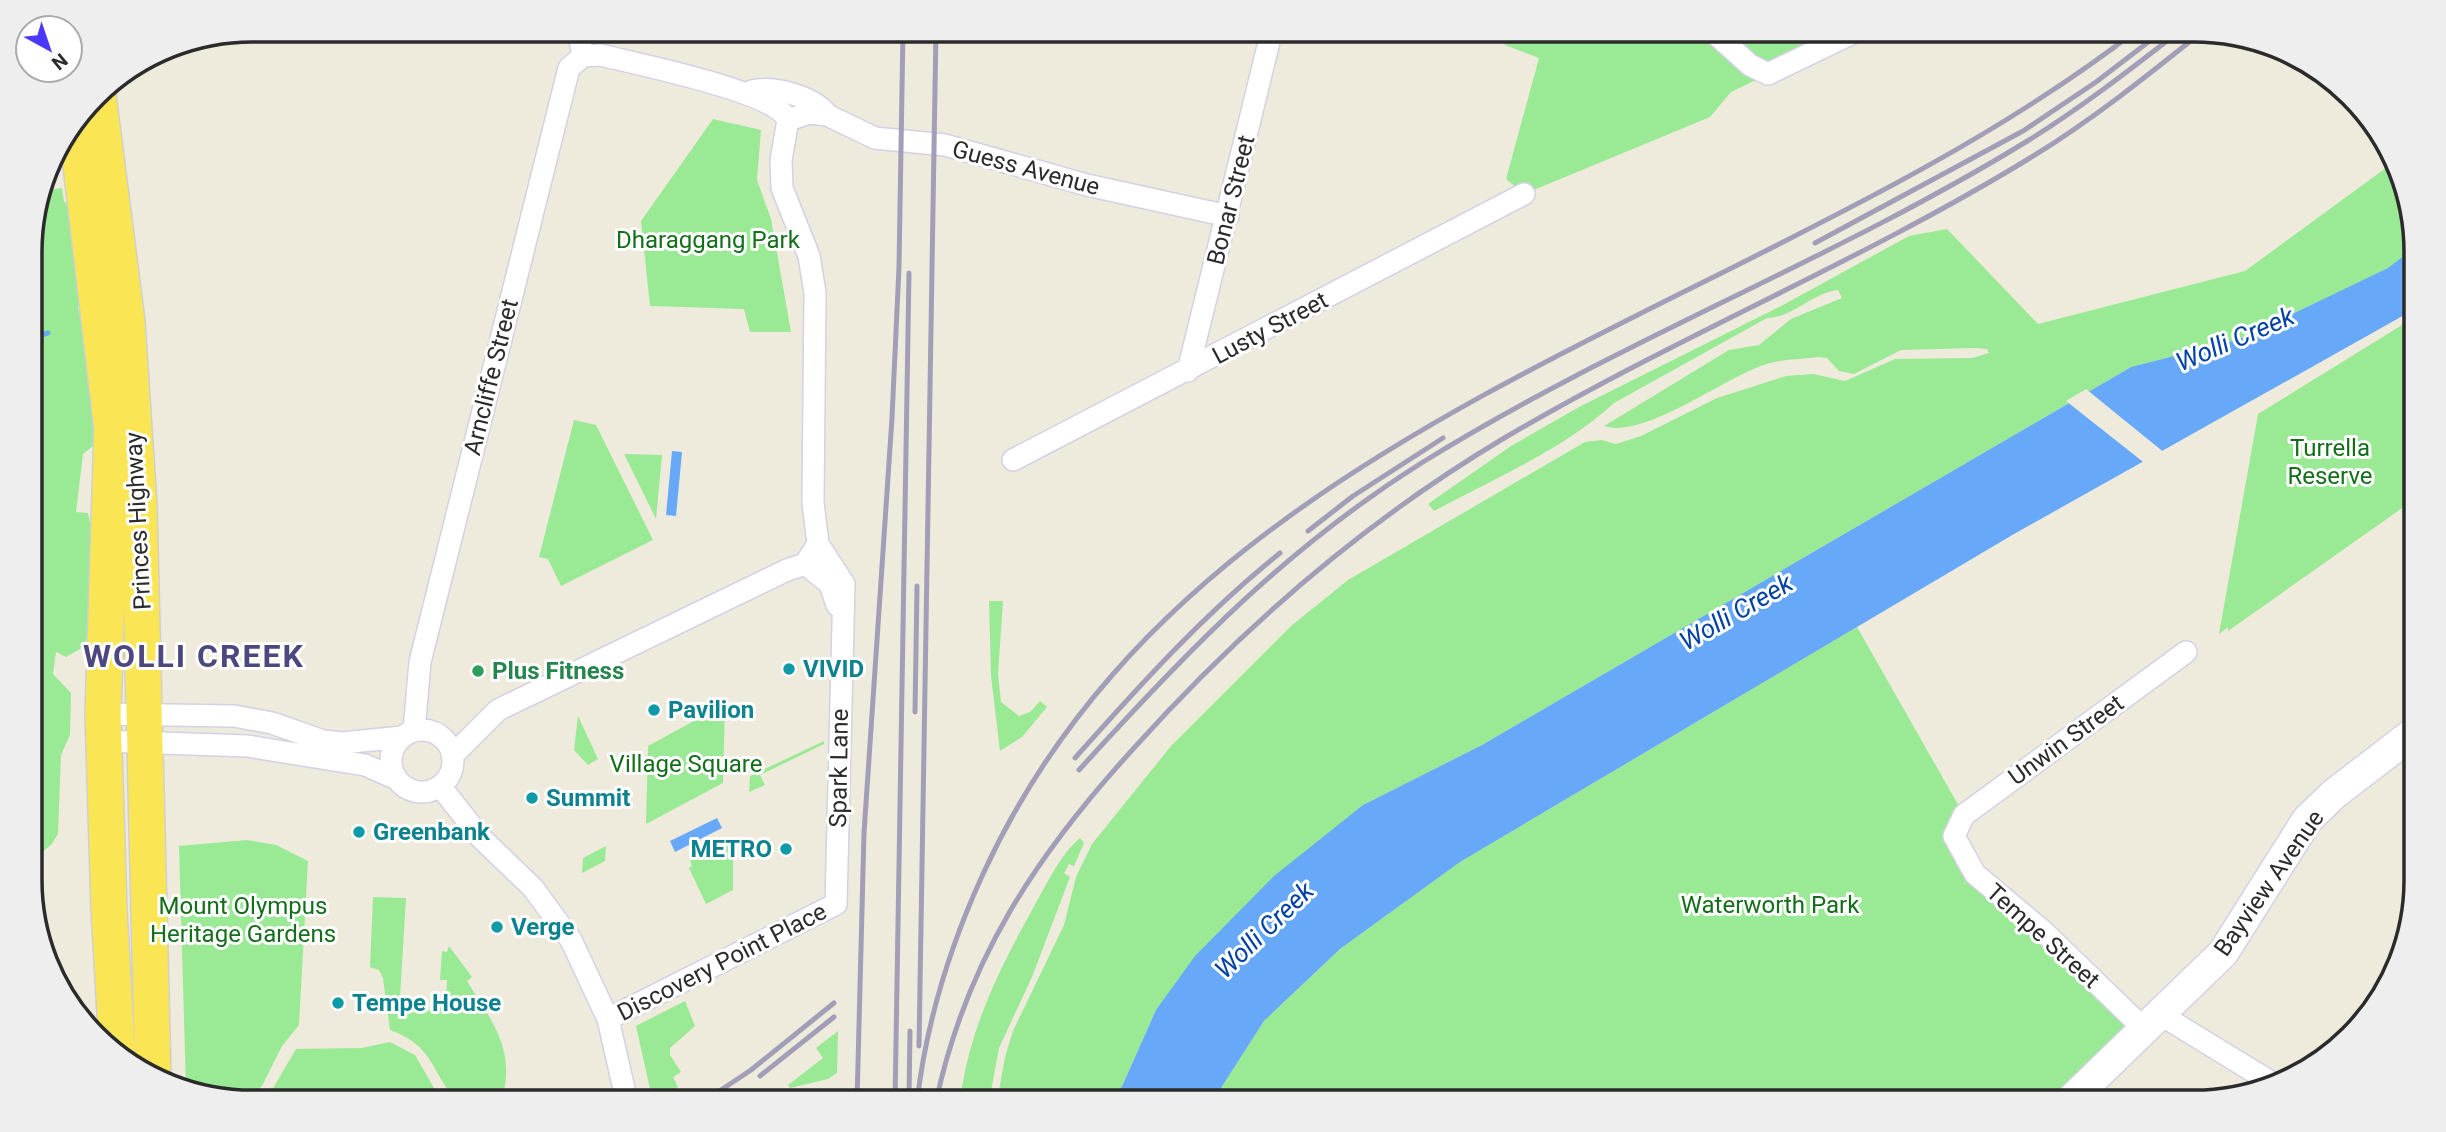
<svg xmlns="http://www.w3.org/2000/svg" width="2446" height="1132" font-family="Roboto,sans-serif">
  <rect width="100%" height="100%" fill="#eeebdc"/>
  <path fill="#9ae994" d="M1501,30H1859L1731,92L1710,117L1524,194L1506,179L1539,58L1505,45Z
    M713,119L761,130L757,180L771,219L791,332H750L744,309L650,306L641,221Z
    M2390,165L2414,223V248L2389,268L2240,339L2131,367L1482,745L1363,805L1156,1010L1115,1102H997L1005,1057L1013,1031L1064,925L1076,877L1092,844L1171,746L1291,626L1348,580L1585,442L1601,440L1616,444L1641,436L1717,398L1786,376L1813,374L1845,381L1895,359L1972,358L1989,353L1987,349L1976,348L1901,350L1854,374L1839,371L1827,358L1819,357C1803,359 1785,359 1770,363C1728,374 1645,440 1604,426L1729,350L1759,345L1791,319L1842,298L1838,290C1811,293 1795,317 1767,318L1614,403C1564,449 1494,479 1434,511L1428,504L1511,446L1581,406L1783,305L1909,236L1947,229L2038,324L2245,271Z
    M62,188L64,202L74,205L88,298L78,307L79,313L91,320L99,441L83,454L76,512L88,513L91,528L88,637L80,649L66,657L56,652L53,674L71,693L70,735L61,755L58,834L51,845L33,859L30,237L43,191Z
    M2415,317V499L2228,631V627L2219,634L2258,414Z
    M574,420L596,425L653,540L561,586L548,559L539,557Z
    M624,454L662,455L656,519Z
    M989,601H1003L998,674L1001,702L1019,716L1030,712L1040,701L1047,707L1022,737L1000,751L991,676Z
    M1857,627L1964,815L1955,836L1975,874L2150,1021L2072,1102H1212L1264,1021L1340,949L1460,862Z
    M725,704L723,783L646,824L648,746Z
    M578,716L598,759L588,765L574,750Z
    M824,741V744L760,775L765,785L749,792L750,776Z
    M1080,838L1084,843L1074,866L1069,864L1064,873L1070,877L1032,977L999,1048L989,1102H962L961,1093C973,1018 1002,965 1038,899C1050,878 1061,854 1080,838Z
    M733,839V890L706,904L689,868L692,866L690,860Z
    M247,840L276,845L308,861L299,1025L282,1046L262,1086L244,1101L186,1089L179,846Z
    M606,846L605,861L582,873L583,858Z
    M373,897L406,898L400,998L414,1010L429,1011L446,996L447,980H440L442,951L447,952L449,946L472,977L467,981C493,1023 517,1051 501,1102H457C430,1070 434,1046 390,1030L383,978L379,970L370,967Z
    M685,1001L695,1026L670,1048V1055L681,1072L673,1077L678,1087L653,1102L636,1026Z
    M838,1031L837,1073L828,1079L790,1088L788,1085L823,1058L816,1048Z
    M390,1042L415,1055L442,1102H265L296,1049L362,1048Z"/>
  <path fill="#67a9f8" d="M2414,248L2415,309L2014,534L1460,862L1340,949L1264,1021L1212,1102H1115L1156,1010L1195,956L1274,876L1363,805L1482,745L2131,367L2240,339L2388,268Z
    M672,451L682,452L676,516L666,515Z
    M717,818L722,828L675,852L670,841Z"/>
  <path fill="#eeebdc" d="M2086,389L2166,454L2147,465L2066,401Z"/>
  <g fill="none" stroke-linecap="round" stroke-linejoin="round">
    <path stroke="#67a9f8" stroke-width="5" d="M30,338L48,333"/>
    <g stroke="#d3d1e5" stroke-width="24">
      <path id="minor" d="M578,30L583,56
        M1711,30L1750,65L1768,74L1859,30
        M752,91C774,86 811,96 826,113
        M788,120L809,113L827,115L875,138L945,145L1087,185L1228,216
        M788,120L781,160L782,188L809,256L815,293L813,503L818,544L805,564
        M1188,371L1272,30
        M1013,460L1524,194
        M805,564L830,584L837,605
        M103,714L234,716L272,723L323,741L342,743L402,737
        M391 761a31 31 0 1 1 62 0a31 31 0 1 1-62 0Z
        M414,731L420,662L569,68L583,56L601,55C636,64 775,91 788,120
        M104,741L247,746L365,765L397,779
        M452,756L498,710L787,570L805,564
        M440,786L481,838L533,888L571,940L608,1019L627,1102
        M2158,1013L2269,1081
        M608,1019L836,904L844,584L818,544
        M2143,1028L2044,932L1975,874L1954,836L1964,815L2186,652"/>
    </g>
    <g stroke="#d3d1e5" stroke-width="33">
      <path id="secondary" d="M2069,1102L2223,953L2307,820L2334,794L2416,731"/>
    </g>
    <g stroke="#d0d0d0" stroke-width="38">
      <path id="trunk" d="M98,95L127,322L139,505L153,1075
        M76,123L112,429L103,714L109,910L117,1047"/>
    </g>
    <use href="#minor" stroke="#fff" stroke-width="21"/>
    <use href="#secondary" stroke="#fff" stroke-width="30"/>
    <use href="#trunk" stroke="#fae554" stroke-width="35"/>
    <path stroke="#a29eb7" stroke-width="5" d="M1815,243L2023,131L2096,82L2164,30
      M1308,531L1353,496L1443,438
      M915,712L917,586
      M1075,758C1140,685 1204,614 1280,553
      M1079,770C1186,652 1287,547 1423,462C1618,341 1834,260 2029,140C2082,107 2131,69 2181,30
      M919,1046L936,30
      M760,1076L834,1017
      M909,1097L910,1031
      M703,1102L751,1070L834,1003
      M857,1102L864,833L892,418L899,267L903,30
      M895,1102L909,273
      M917,1102C926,1024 950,946 983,874C1196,409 1765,319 2137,30
      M936,1102C966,960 1037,854 1134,748C1240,630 1364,522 1501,440C1673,338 1860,262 2030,158C2092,120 2147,76 2203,31"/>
  </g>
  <g fill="#0f9aa8" stroke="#fff" stroke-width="2.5">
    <circle cx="789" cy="669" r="7"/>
    <circle cx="654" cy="710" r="7"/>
    <circle cx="532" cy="798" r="7"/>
    <circle cx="359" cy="832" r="7"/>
    <circle cx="786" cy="849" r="7"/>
    <circle cx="497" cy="927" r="7"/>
    <circle cx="338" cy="1003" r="7"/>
  </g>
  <circle fill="#2e9e5b" stroke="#fff" stroke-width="2.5" cx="478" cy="671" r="7"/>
  <g text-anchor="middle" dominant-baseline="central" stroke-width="6" stroke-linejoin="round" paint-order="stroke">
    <g font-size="24" fill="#2b2b2b" stroke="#fff">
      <text transform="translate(1026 168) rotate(15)">Guess Avenue</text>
      <text transform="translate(1231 200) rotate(-76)">Bonar Street</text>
      <text transform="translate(1270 328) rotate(-28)">Lusty Street</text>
      <text transform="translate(491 377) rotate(-76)">Arncliffe Street</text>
      <text transform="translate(138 521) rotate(-93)">Princes Highway</text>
      <text transform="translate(2066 740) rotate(-36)">Unwin Street</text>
      <text transform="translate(839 768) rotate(-89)">Spark Lane</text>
      <text transform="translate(2269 883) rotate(-55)">Bayview Avenue</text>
      <text transform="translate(2043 936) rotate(42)">Tempe Street</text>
      <text transform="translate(722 962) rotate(-27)">Discovery Point Place</text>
    </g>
    <g font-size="24" fill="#146f1b" stroke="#fff">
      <text x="708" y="240">Dharaggang Park</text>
      <text x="2330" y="448">Turrella<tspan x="2330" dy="28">Reserve</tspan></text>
      <text x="686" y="764">Village Square</text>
      <text x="1770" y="905">Waterworth Park</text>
      <text x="243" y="906">Mount Olympus<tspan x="243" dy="28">Heritage Gardens</tspan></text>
    </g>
    <g font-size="24" font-weight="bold" fill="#0d838f" stroke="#fff" text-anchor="start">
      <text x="803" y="669">VIVID</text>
      <text x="668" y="710">Pavilion</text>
      <text x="546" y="798">Summit</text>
      <text x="373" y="832">Greenbank</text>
      <text x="772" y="849" text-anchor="end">METRO</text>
      <text x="511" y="927">Verge</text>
      <text x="352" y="1003">Tempe House</text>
    </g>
    <g font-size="24" font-weight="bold" fill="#27864d" stroke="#fff" text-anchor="start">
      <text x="492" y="671">Plus Fitness</text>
    </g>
    <g font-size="26" font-style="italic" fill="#0241a8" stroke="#fff">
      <text transform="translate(2235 339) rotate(-23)">Wolli Creek</text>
      <text transform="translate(1736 612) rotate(-30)">Wolli Creek</text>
      <text transform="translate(1264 930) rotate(-44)">Wolli Creek</text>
    </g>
    <g font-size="32" font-weight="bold" letter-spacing="2" fill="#4d4780" stroke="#fff">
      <text x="194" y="656">WOLLI CREEK</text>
    </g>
  </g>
  <path d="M0 0H2446V1132H0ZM252 42H2194A210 210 0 0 1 2404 252V880A210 210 0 0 1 2194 1090H252A210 210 0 0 1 42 880V252A210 210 0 0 1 252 42Z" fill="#eee" fill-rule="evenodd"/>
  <path fill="none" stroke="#2b2b2b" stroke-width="3.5" d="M252 42H2194A210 210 0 0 1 2404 252V880A210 210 0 0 1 2194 1090H252A210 210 0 0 1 42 880V252A210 210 0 0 1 252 42Z"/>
  <g transform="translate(49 49) rotate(140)"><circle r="33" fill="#ffffff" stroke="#aaaaaa" stroke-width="2"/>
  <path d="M0-5L12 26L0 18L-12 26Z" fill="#4b38ff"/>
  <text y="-10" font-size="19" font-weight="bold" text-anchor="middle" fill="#2b2b2b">N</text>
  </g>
</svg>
